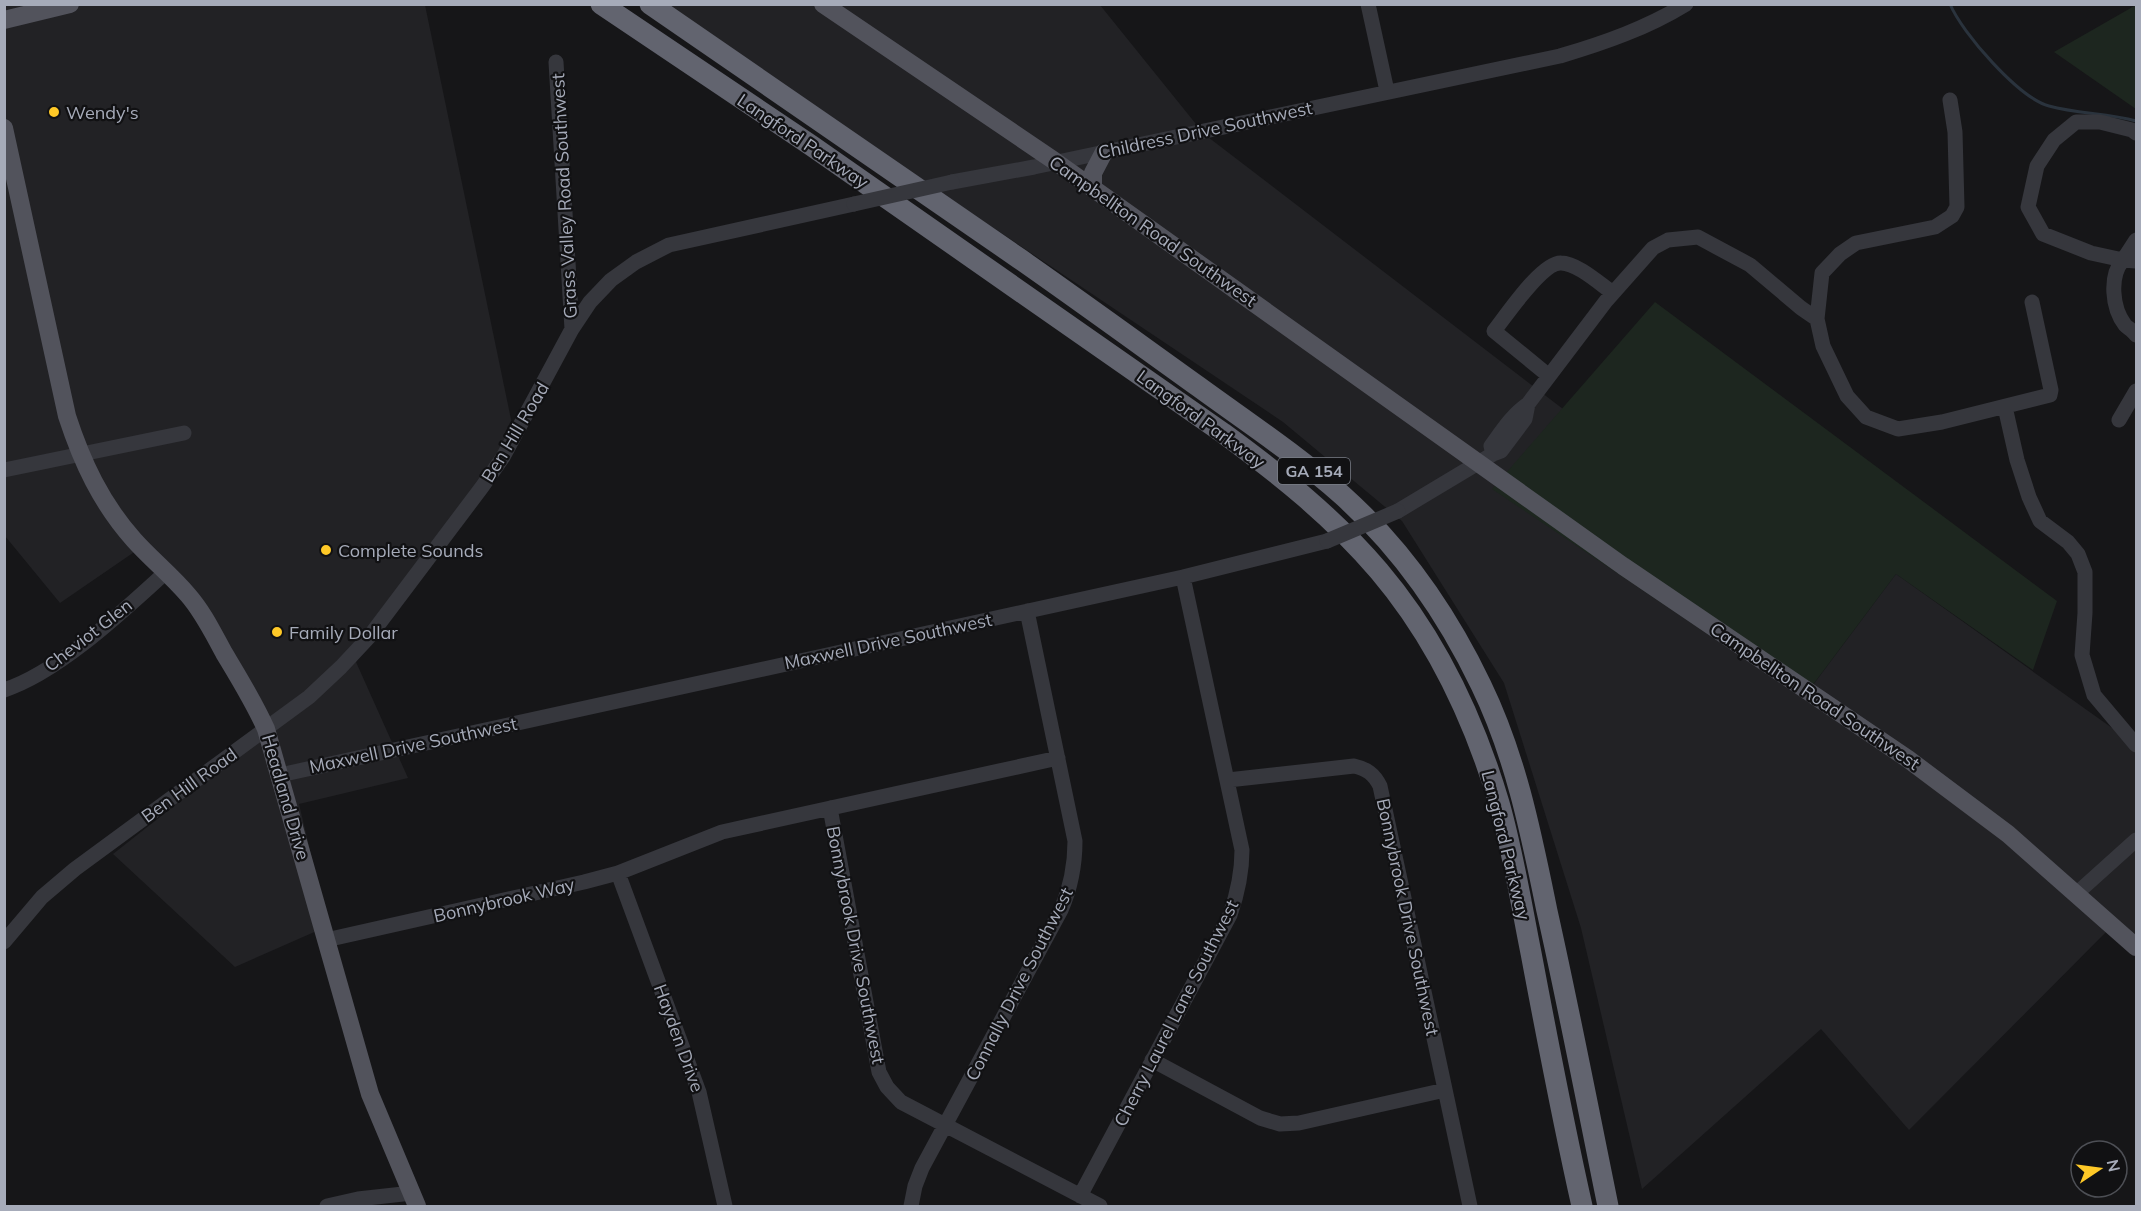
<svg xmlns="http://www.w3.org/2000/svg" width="2141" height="1211" font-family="Mulish,sans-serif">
  <rect width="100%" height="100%" fill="#161618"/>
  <path fill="#222225" d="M4,5H425L513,429L356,662L408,778L299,804L328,926L235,967L113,854L264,735L226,654L143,546L60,603L5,536Z
    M667,5H1100L1204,134L1563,409L1493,489L1804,697L1896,574L2136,745V941L2116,922L1909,1130L1821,1029L1642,1189L1581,928L1504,683L1402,521L1283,422L758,70Z"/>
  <path fill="#1d261f" d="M2136,5V109L2054,52Z
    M1655,302L2057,601L2033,670L1896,574L1803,698L1492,489Z"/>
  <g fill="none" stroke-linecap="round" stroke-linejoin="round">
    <path stroke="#2a333d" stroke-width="3" d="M1950,4C1962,33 2019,98 2049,106C2078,114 2108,113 2136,121"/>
    <path stroke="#36373d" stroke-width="15" d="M1368,4L1387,91
      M556,62L572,329
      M1950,100L1955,132L1957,207L1952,216L1935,227L1856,243L1840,254L1822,273L1817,319L1823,346L1847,396L1866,417L1898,429L1942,422L2050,395L2051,390L2032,302
      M2136,133L2132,130L2100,122H2076L2054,140L2037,166L2028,207L2043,234L2091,253L2123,260L2136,240
      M952,182L1034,167L1560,56C1604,43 1647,28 1686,4
      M2136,261L2123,260C2109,276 2112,308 2125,325C2128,328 2133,331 2136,335
      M1549,376L1494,331C1506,316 1542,262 1561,263C1577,263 1600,284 1613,293
      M2005,407L2017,460L2029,497L2040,521L2068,542L2078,554L2085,572V613L2082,655L2094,695L2136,745
      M2119,420L2136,391
      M1493,454L1491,446C1502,431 1512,415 1528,404L1606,301L1653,248L1668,240L1698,237L1750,265L1801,308L1817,319
      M4,470L184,433
      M1398,511L1493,454L1501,451L1525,419L1528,404
      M4,690C59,672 123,611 166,572
      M280,775L1183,577L1327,541
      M1228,780L1354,766C1367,769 1374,774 1380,786L1470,1206
      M830,808L879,1072L887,1087L901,1102L1100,1206
      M618,873L699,1092L725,1206
      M2076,894L2136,840
      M326,940L584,882L618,873L722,832L1058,758
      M4,942L42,897L75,869L309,697L341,667L369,637L482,487L503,457L572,329L590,302L611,280L636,262L669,245L854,204
      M1152,1060L1260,1118L1280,1124L1299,1123L1445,1090
      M1080,1196L1230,915C1238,892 1242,873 1242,850L1183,577
      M327,1206L358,1199L412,1193
      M911,1206L915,1186L922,1168L1061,910C1071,887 1075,866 1075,841L1027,611"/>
    <path stroke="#52535c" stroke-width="18" d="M823,4L1056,162L1623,566L1908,759L2008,834L2136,947
      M4,20L70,4
      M4,128L67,416C82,462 101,503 134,540C151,559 171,575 188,595C203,612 213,633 224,653C239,678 254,702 266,729L370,1094L417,1206
      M1093,188V173L1104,152"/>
    <path stroke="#62646f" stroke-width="21" d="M601,4L812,146L1223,433C1279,474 1333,517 1379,571C1435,637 1474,719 1499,803C1513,852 1521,903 1531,953C1547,1038 1563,1122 1582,1206
      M650,4C773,89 896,174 1020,259C1080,301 1139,344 1199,387C1247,422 1297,455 1342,495C1400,547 1447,614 1481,685C1516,757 1531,833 1547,911C1569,1009 1588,1108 1608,1206"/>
    <path stroke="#36373d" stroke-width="15" d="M854,204L952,182
      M1327,541L1398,511"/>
  </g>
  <g fill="#ffc927" stroke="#111113" stroke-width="2">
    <circle cx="54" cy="112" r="6"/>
    <circle cx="326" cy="550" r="6"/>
    <circle cx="277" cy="632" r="6"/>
  </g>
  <g text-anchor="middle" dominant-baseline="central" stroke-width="4.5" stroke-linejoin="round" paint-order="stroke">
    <rect fill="#111113" stroke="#797d87" stroke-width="1.5" x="1278" y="458" width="72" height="26" rx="4.5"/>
    <g font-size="16" font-weight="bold" fill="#a6abb9">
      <text x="1314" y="471">GA 154</text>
    </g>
    <g font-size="18" fill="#a6abb9" stroke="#111113" text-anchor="start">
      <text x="66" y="112">Wendy's</text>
      <text x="338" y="550">Complete Sounds</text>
      <text x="289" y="632">Family Dollar</text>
    </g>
    <g font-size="18" fill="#a6abb9" stroke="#111113">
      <text transform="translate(1205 130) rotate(-12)">Childress Drive Southwest</text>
      <text transform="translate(803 141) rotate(34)">Langford Parkway</text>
      <text transform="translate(564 196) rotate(-93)">Grass Valley Road Southwest</text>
      <text transform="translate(1153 231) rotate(35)">Campbellton Road Southwest</text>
      <text transform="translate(1201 419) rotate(36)">Langford Parkway</text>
      <text transform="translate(515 432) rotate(-59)">Ben Hill Road</text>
      <text transform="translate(88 635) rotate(-38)">Cheviot Glen</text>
      <text transform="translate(888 641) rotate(-12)">Maxwell Drive Southwest</text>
      <text transform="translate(1815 696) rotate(34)">Campbellton Road Southwest</text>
      <text transform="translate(413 745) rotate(-12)">Maxwell Drive Southwest</text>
      <text transform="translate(189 785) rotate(-36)">Ben Hill Road</text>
      <text transform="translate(286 797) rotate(74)">Headland Drive</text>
      <text transform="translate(1506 845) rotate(76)">Langford Parkway</text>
      <text transform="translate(504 900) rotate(-13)">Bonnybrook Way</text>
      <text transform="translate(1408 917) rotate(78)">Bonnybrook Drive Southwest</text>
      <text transform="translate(856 945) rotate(79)">Bonnybrook Drive Southwest</text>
      <text transform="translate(1019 984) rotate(-63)">Connally Drive Southwest</text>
      <text transform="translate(1176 1013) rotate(-63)">Cherry Laurel Lane Southwest</text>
      <text transform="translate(679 1038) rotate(70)">Hayden Drive</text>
    </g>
  </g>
  <rect width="2141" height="1211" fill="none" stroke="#a6abb9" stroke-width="12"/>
  <g transform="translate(2099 1169) rotate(77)"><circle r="28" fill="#111113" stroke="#4d4f55" stroke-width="1.5"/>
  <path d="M0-4.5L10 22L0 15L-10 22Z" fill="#ffc927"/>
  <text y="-9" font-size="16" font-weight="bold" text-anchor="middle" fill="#a6abb9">N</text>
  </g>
</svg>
